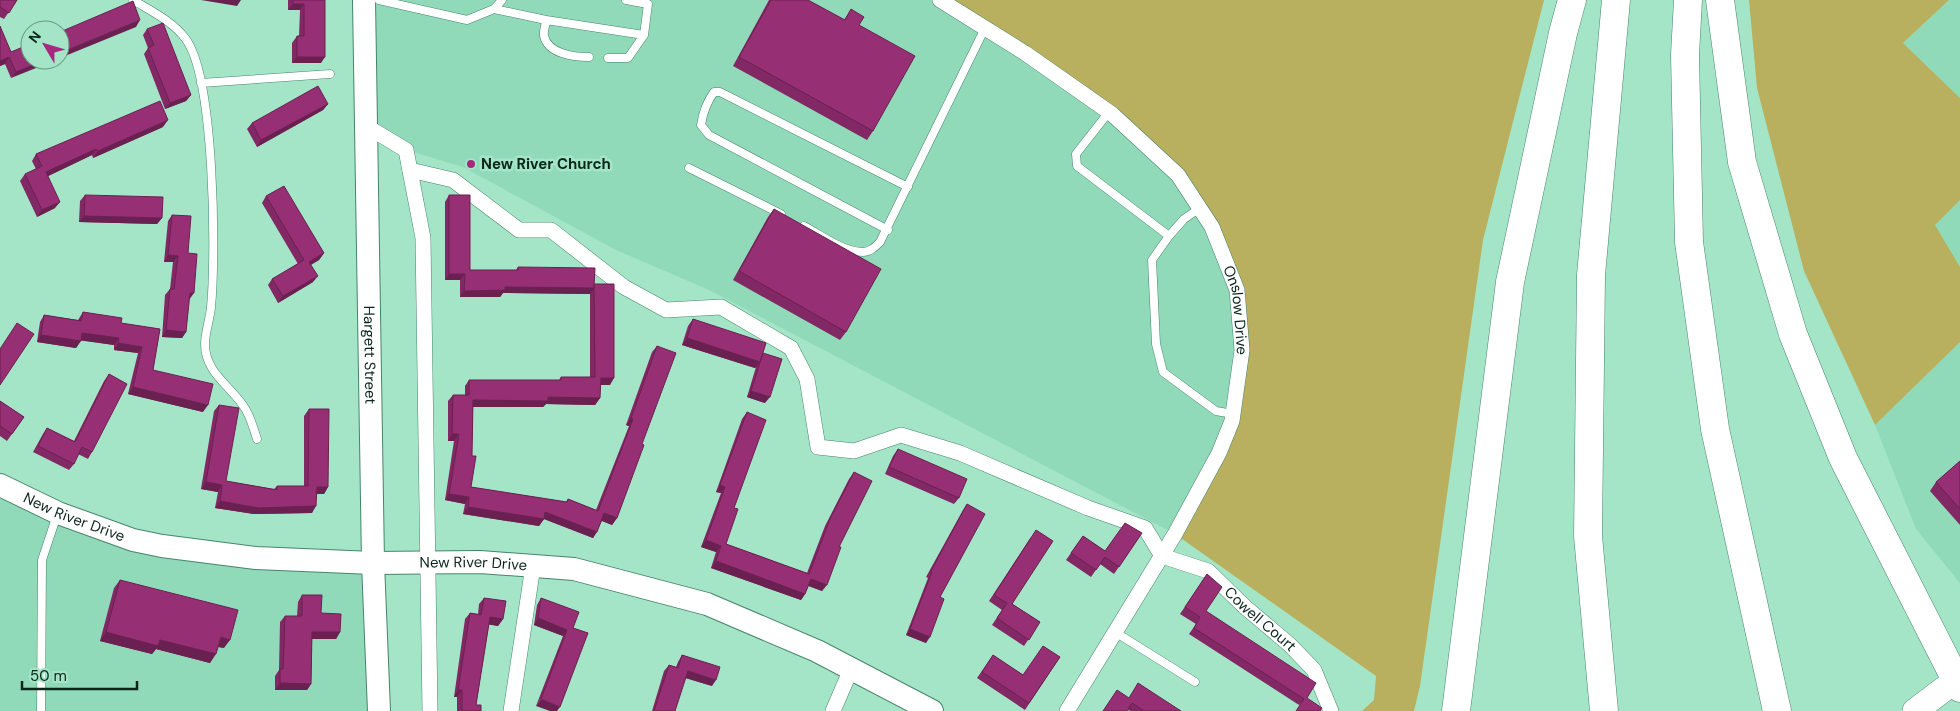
<svg xmlns="http://www.w3.org/2000/svg" width="1960" height="711" font-family="'DM Sans',sans-serif">
  <rect width="100%" height="100%" fill="#a4e5c7"/>
  <path fill="#91dab9" d="M364,0H940L1025,53L1178,175L1237,290L1235,397L1175,534L709,290L616,250L463,167L406,150L366,126Z
    M1949,0H1960V98L1903,43Z
    M1960,200V267L1934,225Z
    M1960,342V583L1916,529L1875,425Z
    M0,485L133,540L373,563L379,711H0Z"/>
  <path fill="#b8b05e" d="M940,0H1544L1483,240L1420,686L1414,711H1362L1374,700L1376,676L1175,534L1235,397L1237,290L1178,175L1112,114Z
    M1749,0H1949L1903,43L1960,98V200L1935,225L1960,267V342L1875,425L1804,271L1757,88Z"/>
  <g fill="none" stroke-linecap="round" stroke-linejoin="round">
    <g stroke="#46856a" stroke-width="9">
      <path id="lane" d="M133,0C151,11 172,21 185,38C215,76 216,256 211,307C210,319 205,332 205,344C205,374 233,387 246,410C251,419 254,429 257,439
        M379,0L467,20L494,9L546,20C546,24 543,31 544,36C548,54 574,57 589,57
        M626,0L648,4L644,35
        M494,9L502,0
        M546,20L644,35L628,58H608
        M201,83L330,74
        M1109,112L1076,154L1077,166L1169,236L1184,219L1200,208
        M689,168L781,214
        M804,226C821,235 843,252 863,252C870,252 875,247 880,242L985,28
        M888,230L709,135L701,125C703,112 706,103 714,92H720L908,187
        M1169,236L1152,260L1156,344L1163,372L1216,411L1233,414
        M1115,632L1195,682
        M41,711L42,560L57,515"/>
    </g>
    <g stroke="#46856a" stroke-width="16">
      <g id="street">
        <path id="s1" d="M940,0L1025,53L1112,114L1178,175L1212,227L1237,290L1242,350L1232,421L1219,453L1175,534L1067,711"/>
        <path d="M366,126L406,150L423,238L430,711"/>
        <path id="s2" d="M410,170L453,180L519,230H551L624,287L666,310L721,307L791,348L807,379L818,447L854,451L901,435L960,453L1088,508L1145,528L1162,556L1208,571L1245,607L1290,645L1314,670L1331,711"/>
        <path d="M511,711L533,566"/>
        <path d="M833,711L851,669"/>
      </g>
    </g>
    <g stroke="#46856a" stroke-width="24">
      <g id="secondary">
        <path id="s3" d="M364,0L373,563L379,711"/>
        <path id="s4" d="M0,485L58,513L133,540L162,546L256,558L373,563L480,562L574,569L707,604L817,651L932,711"/>
      </g>
    </g>
    <g stroke="#46856a" stroke-width="26">
      <path id="primary" d="M1915,711L1956,680"/>
    </g>
    <g stroke="#46856a" stroke-width="29">
      <path id="highway" d="M1688,0L1685,55L1689,242L1715,429L1777,711
        M1720,0L1742,162L1793,334L1843,458L1960,688
        M1456,711L1510,282L1563,33L1572,0
        M1604,711L1588,536L1591,275L1616,0"/>
    </g>
    <use href="#lane" stroke="#fff" stroke-width="8"/>
    <use href="#street" stroke="#fff" stroke-width="15"/>
    <use href="#secondary" stroke="#fff" stroke-width="22"/>
    <use href="#primary" stroke="#fff" stroke-width="25"/>
    <use href="#highway" stroke="#fff" stroke-width="28"/>
  </g>
  <path fill="#822864" d="M0,0H17L4,19L0,17Z
    M288,0H325L321,63H292V43L297,36H299L300,10H288Z
    M769,0H808L844,20L851,9L859,25L873,131L867,140L733,66Z
    M0,26L11,52L30,60L11,78L5,64L0,66Z
    M147,29L191,95L186,101L165,109L144,54L148,48L143,35Z
    M328,104L323,110L257,147L247,129L252,123Z
    M163,127L93,158L92,155L48,176L55,208L37,217L20,181L25,174L36,169L32,161L36,154Z
    M85,195L162,218L157,224L79,222L80,201Z
    M449,195L470,270H516L518,267L594,284L610,385H600V398L595,405L546,404L543,407H473L471,487L566,502L568,499L596,510L629,426L626,425L652,352L657,346L642,444L617,518L612,525L602,521L593,538L544,519L539,526L463,514L465,504L445,500L454,441H448V401L453,395H465V386L469,380H559L561,377H590V294L503,293L500,297H460V280H445V202Z
    M266,196L324,253L319,260L311,265L313,282L278,303L268,285L272,279L298,264L262,203Z
    M774,209L846,332L840,340L733,280L768,217Z
    M172,215L188,253L189,300L186,332L182,338L162,337L165,295L170,289L173,262H164L168,221Z
    M83,312L121,323L160,329L153,370L203,412L128,394L138,353L114,350V345L81,340L76,348L37,342L40,322L44,315L78,320Z
    M693,319L762,355L765,403L747,397L756,367L755,368L682,345L688,326Z
    M109,374L92,452L88,459L78,454L74,464L69,470L33,452L43,434L47,428L74,441L104,381Z
    M0,401L24,417L7,441L0,436Z
    M219,405L226,481L274,489L277,486H304V416L309,409L328,487L324,494H317L312,513L254,514L215,508L218,492L201,489L214,411Z
    M747,412L734,508L726,544L807,573L825,526L849,479L854,472L839,547L822,591L808,586L805,594L801,600L711,568L716,552L701,547L721,493L716,492L742,419Z
    M898,449L959,498L954,504L885,474L893,456Z
    M1960,461V525L1930,491L1936,482Z
    M967,504L940,597L926,643L906,635L928,578L926,577L963,510Z
    M1142,533L1114,574L1100,564L1091,577L1066,560L1083,536L1105,551Z
    M1031,537L1012,604L1040,622L1024,646L992,625L1002,610L989,601Z
    M1207,574L1206,611L1307,698L1299,705L1189,634L1196,624L1180,614Z
    M120,580L224,648L218,647L210,663L156,649L152,654L100,641L114,588Z
    M302,595L340,632L336,639H312L311,684L307,690H275V676L279,670L280,622L285,616H297L298,602Z
    M484,598L503,619L498,626L489,624L476,705L481,711H457V697H454L465,619L470,613L478,614L479,604Z
    M541,598L573,628L588,633L536,706L563,636L534,625L537,605Z
    M682,655L712,686L685,678L675,711H652L664,671L669,665L676,667L678,662Z
    M993,655L1023,675L1060,657L1025,710L977,678Z
    M1128,698L1181,711H1130L1128,710Z"/>
  <path fill="#6a2151" d="M201,0H241L237,6Z
    M293,4H304L300,10H288Z
    M140,20L136,27L60,58V53Z
    M9,57L5,64L0,66V61Z
    M297,57H325L321,63H292Z
    M44,60H56L11,78L16,72Z
    M191,95L186,101L165,109L170,103Z
    M328,104L323,110L257,147L261,140Z
    M168,120L163,127L93,158L98,151Z
    M96,149L92,155L42,179L46,172Z
    M60,202L55,208L37,217L42,210Z
    M84,216L162,218L157,224L79,222Z
    M324,253L319,260L304,268L309,262Z
    M168,255L178,256L173,262H164Z
    M449,274H465L460,280H445Z
    M318,276L313,282L278,303L283,296Z
    M505,287L594,288L590,294L503,293L500,297H460L464,291Z
    M190,293H194L189,300Z
    M166,330L186,332L182,338L162,337Z
    M82,333L119,338L114,345L77,340Z
    M41,335L81,341L76,348L37,342Z
    M687,338L760,362L755,368L682,345Z
    M118,343L142,347L138,353L114,350Z
    M601,378H614L610,385H596Z
    M133,387L208,405L203,412L128,394Z
    M751,391L770,397L765,403L747,397Z
    M548,397L600,398L595,405L546,404L543,407H468L473,400Z
    M631,418L633,419L629,426L626,425Z
    M452,434H459L454,441H448Z
    M206,482L222,485L218,492L201,489Z
    M720,485L725,487L721,493L716,492Z
    M317,487H328L324,494H312Z
    M449,494L469,497L465,504L445,500Z
    M220,501L316,506L312,513L254,514L215,508Z
    M468,507L545,512L597,532L593,538L544,519L539,526L463,514Z
    M604,513L617,518L612,525L600,520Z
    M706,540L721,546L716,552L701,547Z
    M716,561L805,594L801,600L711,568Z
    M811,579L827,585L822,591L807,585Z
    M490,617L503,619L498,626L485,624Z
    M538,618L567,630L563,636L534,625Z
    M910,629L930,637L926,643L906,635Z
    M106,632L160,640L216,654L210,663L156,649L152,654L100,641Z
    M312,632H340L336,639H308Z
    M221,637L230,640L224,648L214,646Z
    M688,671L716,680L712,686L683,677Z
    M280,683L311,684L307,690H275Z
    M458,690H462L457,697H454Z
    M541,699L560,707L557,711H550L536,706Z"/>
  <path fill="#972f74" stroke="#6a2151" d="M0,0H17L9,13L0,7Z
    M293,0H325V57H297V36H304V4H293Z
    M771,0H808L845,20L851,9L864,17L859,25L915,56L873,131L739,57Z
    M133,1L140,20L60,53V32Z
    M163,23L191,95L170,103L148,48L154,45L147,29Z
    M0,26L11,52L30,44V60H44L16,72L9,57L0,61Z
    M318,86L328,104L261,140L252,123Z
    M160,101L168,120L98,151L96,149L46,172L60,202L42,210L25,174L42,166L36,154Z
    M284,186L324,253L309,262L318,276L283,296L272,279L304,260L266,196Z
    M85,195L163,197L162,218L84,216Z
    M449,195H470V270H518V267L595,268L594,288L505,287V290L464,291L465,274H449Z
    M774,209L881,269L846,332L739,271Z
    M172,215L191,216L188,253L197,254L194,293H190L186,332L166,330L170,289H174L178,256L168,255Z
    M594,284H614V378H601L600,398L548,397V401L473,400L472,456H476L471,487L567,502L568,499L598,511L633,419L631,418L657,346L676,353L642,444L644,445L617,518L604,513L597,532L545,512L544,519L468,507L469,497L449,494L459,434H452L453,395H469V380H561V377H595Z
    M83,312L122,318L121,323L160,329L153,370L213,384L208,405L133,387L142,347L118,343L119,338L82,333L81,341L41,335L44,315L81,321Z
    M693,319L766,343L760,362L687,338Z
    M17,323L34,334L0,385V349Z
    M763,353L782,359L770,397L751,391Z
    M109,374L127,384L92,452L82,447L74,464L38,446L47,428L75,442Z
    M0,401L24,417L12,434L0,426Z
    M219,405L239,408L226,481L277,490V486H308L309,409H329L328,487H317L316,506L258,508L220,501L222,485L206,482Z
    M747,412L766,420L734,508L738,509L726,544L809,574L830,519L854,472L872,481L839,547H841L827,585L811,579L805,594L716,561L721,546L706,540L725,487L720,485Z
    M898,449L967,479L959,498L889,467Z
    M1960,461V509L1936,482Z
    M967,504L985,514L940,597L944,599L930,637L910,629L932,572L931,571Z
    M1125,523L1142,533L1119,567L1105,557L1096,570L1071,553L1083,536L1105,551Z
    M1036,530L1053,541L1012,604L1040,622L1029,640L997,618L1007,603L994,595Z
    M1207,574L1222,587L1206,611L1316,683L1307,698L1322,708L1320,711H1296L1304,699L1194,628L1200,617L1185,607Z
    M120,580L238,610L230,640L221,637L216,654L160,640L158,646L106,632Z
    M302,595H322L321,613L341,614L340,632H312L311,684L280,683V669H283L285,616H302Z
    M484,598L506,601L503,619L490,617L476,705H481V711H462V690H458L470,613L481,615Z
    M541,598L579,612L573,628L588,633L560,707L541,699L567,630L538,618Z
    M1043,646L1060,657L1029,703L982,672L993,655L1023,675Z
    M682,655L720,667L716,680L688,671L675,711H654L669,665L678,668Z
    M1138,683L1181,711H1144L1132,703L1127,711H1103L1117,690L1129,698Z"/>
  <circle fill="#a52a7e" stroke="#a4e5c7" stroke-width="2" cx="471" cy="164" r="5"/>
  <g text-anchor="middle" dominant-baseline="central" stroke-width="5" stroke-linejoin="round" paint-order="stroke">
    <g font-size="15" font-weight="bold" fill="#0b261b" stroke="#a4e5c7" text-anchor="start">
      <text x="481" y="164">New River Church</text>
    </g>
    <g font-size="15" fill="#0b261b" stroke="#a4e5c7">
      <text stroke="none"><textPath href="#s1" startOffset="446">Onslow Drive</textPath></text>
      <text stroke="none"><textPath href="#s3" startOffset="355">Hargett Street</textPath></text>
      <text stroke="none"><textPath href="#s4" startOffset="81">New River Drive</textPath></text>
      <text stroke="none"><textPath href="#s4" startOffset="486">New River Drive</textPath></text>
      <text stroke="none"><textPath href="#s2" startOffset="1039">Cowell Court</textPath></text>
    </g>
  </g>
  <g transform="translate(45 45) rotate(308)"><circle r="24" fill="#a4e5c7" stroke="#679982"/>
  <path d="M0-4L9 19L0 12L-9 19Z" fill="#a52a7e"/>
  <text y="-8" font-size="14" font-weight="bold" text-anchor="middle" fill="#0b261b">N</text>
  </g>
  <path d="M22 681v8h115v-8" fill="none" stroke="#0b261b" stroke-width="2.5"/>
  <text x="30" y="681" font-size="15" fill="#0b261b" stroke="#a4e5c7" stroke-width="4" paint-order="stroke">50 m</text>
</svg>
